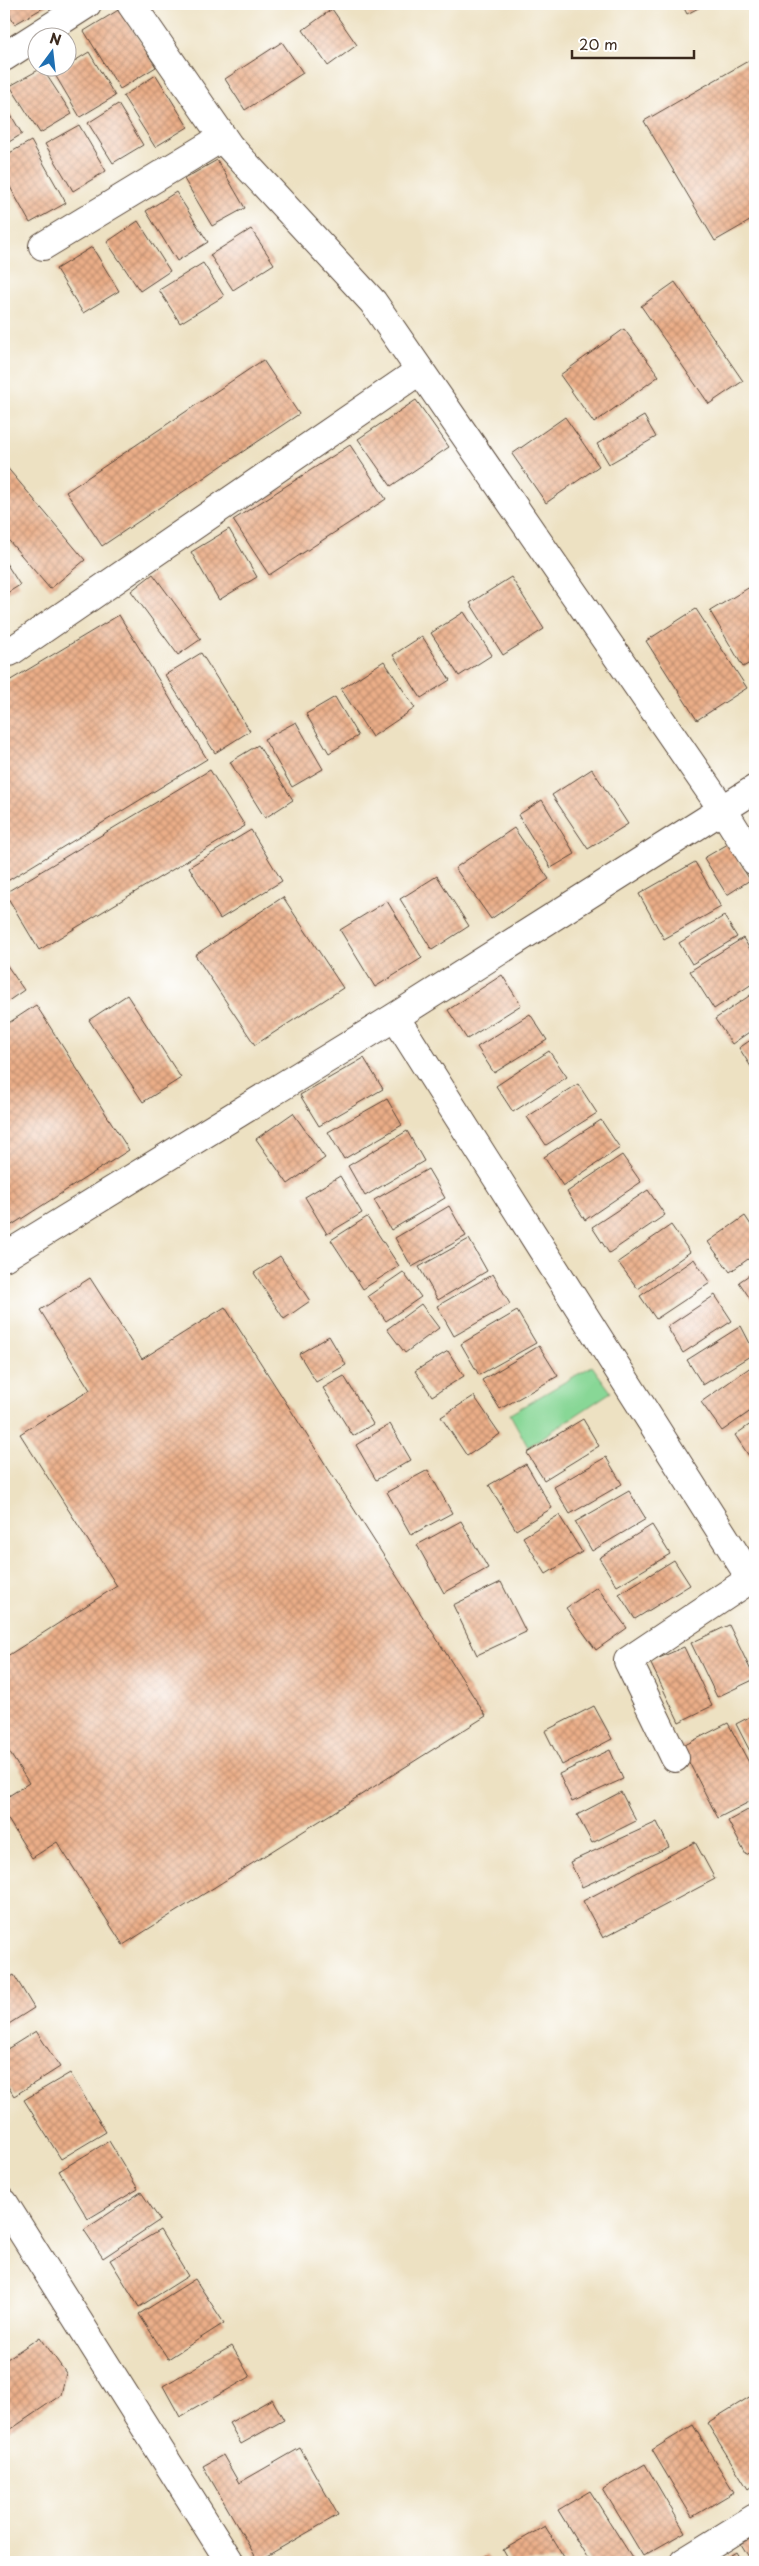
<svg xmlns="http://www.w3.org/2000/svg" width="759" height="2566" font-family="'Playpen Sans',sans-serif">
  <defs>
    <pattern id="building-cross-hatch" width="8" height="8" patternUnits="userSpaceOnUse" patternTransform="scale(1.25)"><rect width="8" height="8" fill="#ebae88"/><path d="M0 0l8 8M0 8l8-8" fill="none" stroke="#c08e6f"/></pattern>
  </defs>
  <rect width="100%" height="100%" fill="#fff"/>
  <filter id="ink" filterUnits="userSpaceOnUse"><feTurbulence type="fractalNoise" baseFrequency=".02" numOctaves="2"/><feDisplacementMap in="SourceGraphic" scale="10" xChannelSelector="R" yChannelSelector="G"/><feConvolveMatrix kernelMatrix="1 2 1 2 8 2 1 2 1" color-interpolation-filters="sRGB"/></filter>
  <filter id="wash" filterUnits="userSpaceOnUse"><feTurbulence type="fractalNoise" baseFrequency=".0096" numOctaves="4" result="noise"/><feDisplacementMap in="SourceGraphic" scale="20" xChannelSelector="R" yChannelSelector="G"/><feGaussianBlur stdDeviation="1.12" result="paint"/><feColorMatrix in="noise" values="0 0 0 0 0 0 0 0 0 0 0 0 0 0 0 0 0 1.4 0 .05"/><feComposite in="paint" operator="in"/></filter>
  <g filter="url(#wash)">
    <rect width="100%" height="100%" fill="#ede1c2"/>
    <path fill="#88d796" stroke="#62805a" d="M592,1366L611,1392L528,1447L510,1414Z"/>
    <g id="blocks">
      <path fill="url(#building-cross-hatch)" d="M4,4H50L15,24Z
        M682,4H706L687,14Z
        M120,9L156,67L120,89L84,31Z
        M332,9L357,45L328,66L303,30Z
        M282,42L303,73L245,110L225,79Z
        M89,52L115,96L80,117L54,73L68,68V65Z
        M755,57V218L715,241L644,121Z
        M42,68L72,114L40,133L10,86Z
        M156,75L188,127L155,147L123,96Z
        M4,103L22,134L4,145Z
        M118,104L143,145L113,163L88,123Z
        M79,125L106,171L73,191L45,144Z
        M31,141L66,203L30,223L4,176V156Z
        M217,160L245,208L212,226L184,179Z
        M176,192L208,242L177,261L146,211Z
        M138,221L170,271L140,291L107,242Z
        M251,229L274,264L233,290L210,255Z
        M92,247L119,291L83,313L56,269Z
        M203,263L224,296L180,323L159,290Z
        M675,282L743,381L709,404L641,306Z
        M624,329L659,376L594,423L560,375Z
        M263,360L299,414L102,546L66,492Z
        M416,400L449,447L391,486L358,439Z
        M644,416L656,437L609,464L597,444Z
        M565,417L599,466L546,503L512,454Z
        M350,445L386,499L269,575L233,520Z
        M5,465L85,560L50,589L4,535Z
        M229,529L257,577L219,600L191,552Z
        M4,560L20,585L4,595Z
        M153,574L201,639L178,655L131,591Z
        M511,577L544,629L503,655L470,603Z
        M755,584V660L743,667L710,611Z
        M696,609L747,688L697,720L646,641Z
        M464,612L492,655L459,676L431,633Z
        M119,615L207,759L4,883V684Z
        M422,636L450,680L421,698L393,655Z
        M201,653L250,731L215,753L165,675Z
        M384,661L415,708L372,737L341,689Z
        M335,697L358,736L329,753L306,714Z
        M296,722L323,769L292,787L264,739Z
        M258,745L293,800L265,818L230,762Z
        M592,769L628,824L588,849L552,795Z
        M210,770L245,826L39,950L5,893Z
        M542,800L575,854L551,868L518,815Z
        M514,828L549,879L491,919L455,868Z
        M251,830L282,881L220,919L189,867Z
        M728,844L750,880L727,895L704,858Z
        M695,862L721,907L664,939L639,894Z
        M437,876L469,926L432,950L400,899Z
        M283,897L343,988L255,1045L195,955Z
        M387,901L422,958L375,987L340,930Z
        M724,916L737,937L692,964L679,943Z
        M743,938L755,957V982L714,1009L690,971Z
        M4,961L24,990L4,1004Z
        M502,975L521,1005L467,1039L448,1010Z
        M755,992V1028L732,1044L715,1019Z
        M127,995L181,1078L143,1102L89,1020Z
        M36,1005L129,1150L4,1230V1026Z
        M530,1014L547,1040L494,1073L477,1047Z
        M755,1037V1073L739,1048Z
        M549,1051L567,1077L513,1112L496,1086Z
        M364,1058L383,1089L319,1126L300,1095Z
        M578,1084L597,1113L546,1145L527,1117Z
        M387,1099L402,1125L344,1159L328,1132Z
        M293,1113L325,1158L288,1184L256,1139Z
        M601,1120L620,1148L563,1186L544,1157Z
        M407,1131L424,1161L365,1196L348,1166Z
        M622,1155L641,1182L585,1220L567,1192Z
        M428,1169L445,1198L391,1230L374,1200Z
        M340,1176L362,1213L327,1234L305,1197Z
        M648,1190L665,1215L609,1253L592,1227Z
        M449,1206L466,1236L412,1267L395,1238Z
        M745,1216L755,1231V1254L730,1272L708,1242Z
        M367,1217L399,1266L363,1289L331,1240Z
        M671,1225L690,1252L638,1289L618,1262Z
        M469,1239L487,1271L438,1300L419,1267Z
        M280,1256L310,1301L284,1319L254,1273Z
        M694,1259L710,1283L656,1319L640,1296Z
        M755,1271V1306L739,1282Z
        M403,1272L421,1297L386,1321L368,1296Z
        M493,1274L510,1304L454,1336L437,1306Z
        M90,1278L142,1359L225,1307L486,1716L123,1945L57,1842L32,1858L4,1813V1799L29,1783L4,1744V1658L117,1586L20,1434L90,1390L40,1310Z
        M715,1295L732,1321L683,1353L667,1327Z
        M421,1304L439,1328L405,1353L387,1329Z
        M517,1311L536,1343L479,1375L461,1344Z
        M741,1326L755,1353L703,1385L687,1360Z
        M329,1336L346,1365L316,1382L299,1354Z
        M539,1346L558,1376L500,1409L482,1380Z
        M448,1351L464,1376L432,1396L415,1371Z
        M755,1364V1408L722,1431L701,1402Z
        M344,1376L373,1424L353,1436L323,1388Z
        M474,1396L500,1434L467,1456L441,1417Z
        M583,1419L599,1446L544,1480L527,1453Z
        M755,1421V1452L749,1456L735,1435Z
        M390,1424L411,1460L376,1480L356,1445Z
        M606,1457L622,1484L570,1514L554,1487Z
        M526,1464L552,1508L516,1530L489,1485Z
        M428,1470L452,1513L411,1535L387,1492Z
        M629,1491L646,1519L592,1551L575,1522Z
        M559,1515L582,1552L546,1574L523,1537Z
        M461,1521L488,1568L444,1593L417,1545Z
        M652,1525L670,1554L617,1586L599,1558Z
        M674,1560L690,1585L635,1619L619,1594Z
        M501,1582L526,1632L477,1655L453,1605Z
        M597,1587L627,1628L596,1650L566,1608Z
        M729,1625L755,1679L717,1697L691,1643Z
        M684,1647L712,1706L679,1722L650,1662Z
        M594,1706L612,1739L562,1765L545,1731Z
        M755,1714V1761L736,1724Z
        M728,1723L755,1774V1799L718,1818L681,1747Z
        M610,1750L623,1779L572,1802L559,1774Z
        M621,1792L636,1821L592,1843L577,1815Z
        M755,1806V1850L746,1855L728,1821Z
        M657,1822L669,1847L582,1887L570,1862Z
        M695,1842L715,1879L603,1938L583,1901Z
        M14,1975L34,2008L4,2027V1981Z
        M36,2031L60,2067L14,2096L4,2080V2051Z
        M70,2073L106,2132L61,2159L24,2100Z
        M109,2141L138,2189L88,2219L59,2171Z
        M141,2192L160,2220L103,2258L84,2230Z
        M160,2230L188,2276L139,2307L110,2260Z
        M195,2279L224,2323L168,2359L139,2314Z
        M40,2337L66,2373L61,2395L4,2434V2361Z
        M232,2346L250,2377L180,2417L163,2386Z
        M751,2396L755,2402V2484L748,2489L707,2423Z
        M272,2399L284,2420L241,2444L229,2423Z
        M693,2425L734,2492L692,2517L652,2450Z
        M300,2448L338,2515L258,2561L203,2466L223,2455L239,2483Z
        M645,2464L685,2532L643,2556L603,2489Z
        M590,2491L635,2562H590L558,2510Z
        M545,2526L567,2562H510L503,2550Z
        M755,2536V2562H752L741,2544Z
        M736,2552L742,2562H720Z
        M487,2555L492,2562H477Z"/>
    </g>
  </g>
  <g filter="url(#ink)">
    <use href="#blocks" fill-opacity="0" stroke="#564537" stroke-width="1"/>
    <g fill="none" stroke-linecap="round" stroke-linejoin="round">
      <g stroke="#564537" stroke-width="30">
        <path id="minor" d="M131,4L229,146L373,302L723,810L755,861
          M4,57L87,4
          M43,246L223,137
          M10,652L419,371
          M395,1017L751,1579
          M4,1257L395,1017L755,789
          M675,1758L628,1661L755,1576
          M4,2203L230,2562
          M684,2562L755,2518"/>
      </g>
      <use href="#minor" stroke="#fff" stroke-width="28"/>
    </g>
  </g>
  <rect width="759" height="2566" fill="none" stroke="#fff" stroke-width="20"/>
  <g transform="translate(52 52) rotate(15)"><circle r="24" fill="#ffffff" stroke="#b1aaa5"/>
  <path d="M0-4L9 19L0 12L-9 19Z" fill="#1f6fb2"/>
  <text y="-8" font-size="14" font-weight="bold" text-anchor="middle" fill="#3b2a1e">N</text>
  </g>
  <path d="M572 50v8h122v-8" fill="none" stroke="#3b2a1e" stroke-width="2.5"/>
  <text x="579" y="50" font-size="15" fill="#3b2a1e" stroke="#ffffff" stroke-width="4" paint-order="stroke">20 m</text>
</svg>
